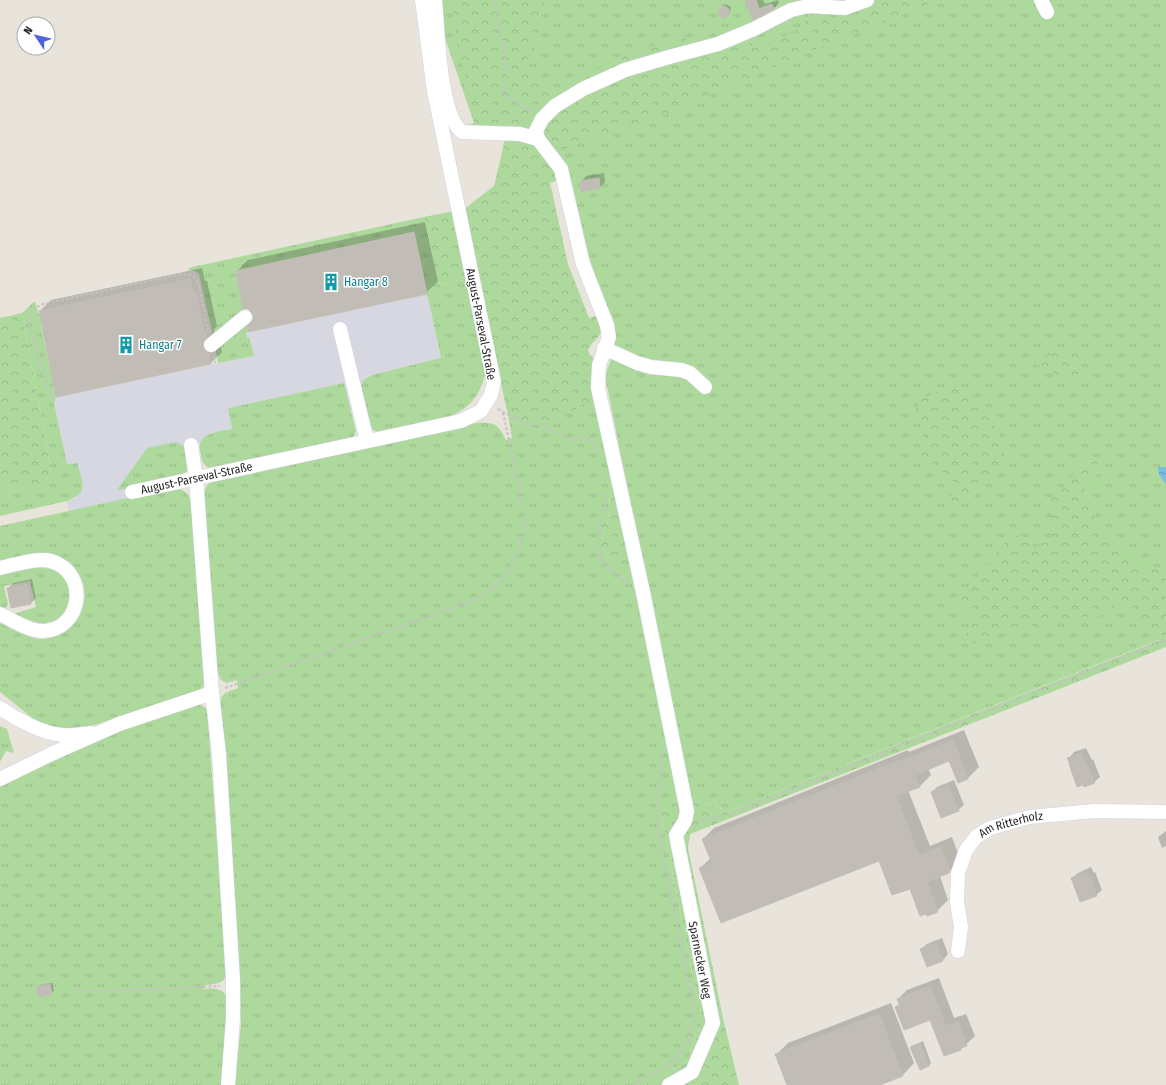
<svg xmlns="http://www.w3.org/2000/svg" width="1166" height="1085" font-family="'Fira Sans Condensed',sans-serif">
  <defs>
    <pattern id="grass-tufts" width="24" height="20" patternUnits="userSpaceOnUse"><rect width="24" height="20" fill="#aed99d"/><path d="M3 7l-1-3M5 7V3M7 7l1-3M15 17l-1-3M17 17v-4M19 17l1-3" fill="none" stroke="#96ba87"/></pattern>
    <pattern id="forest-crowns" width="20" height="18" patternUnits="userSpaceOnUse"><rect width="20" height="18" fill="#aed99d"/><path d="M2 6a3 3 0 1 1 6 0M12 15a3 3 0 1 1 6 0" fill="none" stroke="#96ba87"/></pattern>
    <pattern id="water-ripples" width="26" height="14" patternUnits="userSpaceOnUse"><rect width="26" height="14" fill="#79bfde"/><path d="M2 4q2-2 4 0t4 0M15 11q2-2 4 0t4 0" fill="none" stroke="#639bb4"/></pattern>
  </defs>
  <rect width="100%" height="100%" fill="#e8e3db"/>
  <path fill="#d6d7e1" d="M427,294L441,359L376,374L366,377V408L351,410L344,383L228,408L232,429L209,434L204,438L201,443L184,446L181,444L135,488L127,499L69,511L67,501L77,498L67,464L54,403L56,397L254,356L251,338H247L246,333Z"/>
  <path fill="url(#grass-tufts)" d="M432,0H1166V637L728,811L689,797L605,376L615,348V333L587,251L560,151L474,123Z
    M424,217L439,285L468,279L486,371C478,408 456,417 422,424C408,427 393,429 379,432C377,432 375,431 373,430C369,426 360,391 362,385C363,378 370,376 376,374L441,358L414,233L236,271L244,314L214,340L199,274L195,271L189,270L188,268Z
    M35,301L42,326H41L56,397L54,403L67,464L77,463C82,481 90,493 67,501L0,516V485L11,492L43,485L51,471L22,313Z
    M246,321L248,332L246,333L247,338H250L254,356L218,363L215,346Z
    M344,383L356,431L354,436L350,440L210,469C204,465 201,462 201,454C200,452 199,447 200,445C202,432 222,431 232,429L228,408Z
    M596,397L612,477L608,518L602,540L606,558L614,568L634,586L678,799L661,813L702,1023L687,1061L645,1085H235L241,1023L240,976L220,704C221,692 228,692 238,688L237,680L227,683L221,680L217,671L204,496C206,483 209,482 221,478L477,423C495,422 498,424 506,440L512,438L509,420L525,425Z
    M176,442L186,447L190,468L186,472L178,477L132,488L117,490L147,448Z
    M173,488C183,489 186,491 191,500L205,680L203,687L197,692L82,729L57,730L36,721L0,692V623C11,628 28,638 39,639C92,639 102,566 51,554C38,551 13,559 0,562V526Z
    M37,567L51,569L62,574L68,583L71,596L68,609L57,620L43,624L30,621L15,614L16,613L36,607L30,581L4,586L8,604L5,610L0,608V575Z
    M195,701L207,709L227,975C222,985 213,984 204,985V989C217,988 224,988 228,1001L222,1085H0V787L116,730Z
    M0,726L7,729L14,753L6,751L0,762Z"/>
  <path fill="url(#forest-crowns)" d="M450,0H541L545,4L538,21V43L526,61L519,67L549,87L573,88L605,61L683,36L692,48L740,38L753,47L768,46L799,28L808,19V9L826,10L831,22L843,17L849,7L845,0H939L788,60L653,120L598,135L560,151L567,177L550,183L568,264L589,318L596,316C608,336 597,334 588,350L590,355L595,359L596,397L542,429L525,425L509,420L463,210L494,186L503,148L504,140L456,127L474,123Z
    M454,211L468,279L439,285L424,217Z
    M22,313L51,471L43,485L11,492L0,485V318Z
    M1061,350L1075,351L1081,361V371L1074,377L1064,378L1056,376L1049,369L1032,363L1034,356L1044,358Z
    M955,387L972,394L986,408L1004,446L1003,460L978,493L955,507L949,498L958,486C947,474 933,466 922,455L924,426L916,408L920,400L940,390Z
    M1086,455L1098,463L1099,472L1083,492L1092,507L1100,528L1111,544L1130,559L1160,571H1166V647L690,834L688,848L723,1018L739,1085H645L687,1061L702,1023L661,813L678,799L689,797L728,811L1160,640C1147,621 1140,610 1117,604L1103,616L1083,617L1048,626H1024L973,643L966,639C966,631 970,627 970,620C971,613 961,606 957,602L1011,535L1023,536L1035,547L1048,541L1056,528L1049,507L1053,492L1067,485L1078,465Z
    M612,477L634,586L614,568L606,558L602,540L608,518Z"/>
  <path fill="url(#water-ripples)" d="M1158,467H1166V484L1159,475Z"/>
  <path fill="#0003" d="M746,0H763L765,4L778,0L779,3L774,8L753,19Z
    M724,5L730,6L731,9L730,12L724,17L720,15L719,12Z
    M604,173L605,182L600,187L581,182L586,176Z
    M425,222L438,281L426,293L254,321V315L237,271L248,260Z
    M202,268L205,281H207L217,326L214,330V335L220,342L222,352L211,363L40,311L51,300Z
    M32,579L36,598L31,603L12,607L8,588L13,583Z
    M964,730L979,767L968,778L958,782L949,760L928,768L931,775L920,786L908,790L930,846L952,837L960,859L949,872L940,876L948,900L937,911L880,860L700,868L711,858L703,839L714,828L908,750L909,752Z
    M1086,748L1092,760L1093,759L1100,777L1094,782L1071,763L1069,758L1074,752Z
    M954,780L964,805L958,810L932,792L937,787Z
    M1166,831V846L1162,848L1158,837Z
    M1091,867L1094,873L1095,872L1102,890L1096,895L1072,878L1078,873Z
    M942,938L948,954L943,960L927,966L921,949L927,944Z
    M939,978L954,1018L966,1014L975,1036L961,1049L931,1019L896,1007L900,1003L898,999L907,990Z
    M52,983L54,991L51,993L38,987L40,985Z
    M891,1003L914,1063L903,1075L877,1085H788L776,1055L788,1043Z
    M923,1041L931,1063L929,1066L911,1047L914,1045Z"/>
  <path fill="#c1bdb6" stroke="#c3bfb5" d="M745,0H756L759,9L772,4L774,9L753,20Z
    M718.5 12a5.5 5.5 0 1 1 11 0a5.5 5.5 0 1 1-11 0Z
    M599,178L600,188L581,192L580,181Z
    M414,232L427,294L248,332L247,326L253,320V315L248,309H243L236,271Z
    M190,279L193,292H196L206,338L203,342V347L205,351L209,353L211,364L56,397L39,311Z
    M27,584L31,604L11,608L7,588Z
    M953,740L968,779L958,783L949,761L915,775L920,787L896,796L919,856L941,847L950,871L949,873L927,882L938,912L927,916L926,914L920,916L910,889L892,895L879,861L721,923L699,868L712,863L702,839L897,761L898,762Z
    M1081,753L1086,764H1087L1095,783L1084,787L1083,785L1077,787L1069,764H1070L1067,758Z
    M948,785L959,811L941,818L931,792Z
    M1086,872L1088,878L1090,877L1097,896L1080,902L1071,878Z
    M936,943L943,961L927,967L920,949Z
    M50,984L52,994L38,997L36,987Z
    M930,986L946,1026L958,1022L967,1046L961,1048V1050L944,1056L930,1020L904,1030L895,1007L900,1005L897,999Z
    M879,1014L903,1076L880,1085H787L775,1054Z
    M920,1043L929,1066L920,1070L910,1047Z"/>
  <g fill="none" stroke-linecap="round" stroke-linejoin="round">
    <g stroke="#d0d2df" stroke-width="15">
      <g id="minor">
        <path d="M435,0C438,30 439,114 462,132L520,134L538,139"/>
        <path d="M1041,0L1047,12"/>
        <path d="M340,329L367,441"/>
        <path d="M211,345L245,317"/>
        <path d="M604,348L637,363L651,367L681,370L690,373L705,387"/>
        <path d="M191,445L196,478L212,693L219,754L233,980V1019L228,1085"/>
        <path id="s1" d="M132,492L461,421L481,411L491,395L494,382L434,91L422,0"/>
        <path d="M0,568C14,565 38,557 51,561C90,573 82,630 43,631C28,631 13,620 0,614"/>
        <path d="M0,708C16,719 43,734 63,735C72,736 81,734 91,733"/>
        <path d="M0,779L49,755L119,724L212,693"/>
        <path id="s2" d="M958,951L961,927L957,902L958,873L966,850L976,837L990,828L1030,817L1094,811L1166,812"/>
        <path d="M669,1085L692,1072L713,1023L676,835L685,821L687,811L643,592L598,388L599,365L609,337L607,325L583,264L561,169L538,139L536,131L542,119L555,106L583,89L625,70L669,57L718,44L754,29L791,10L808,6L845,8L867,0"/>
      </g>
    </g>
    <path stroke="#c3c3c3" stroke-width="2" stroke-dasharray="3 2" stroke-linecap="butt" d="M495,0L507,73L504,95L532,112
      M214,356L215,363
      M54,400L49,392L29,321C31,311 34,308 43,304L181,274C190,274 193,275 198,282L208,331
      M498,409L520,421L545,427L569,438L581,437L594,443L598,451
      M607,494C607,513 591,541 600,558C605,568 622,576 628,586
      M225,688L473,601C486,593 498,586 506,574C532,540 523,504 515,467C511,449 507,431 503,413
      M698,822L730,814L1166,640
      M74,988L87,991H106L220,986
      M633,1085L667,1065L681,1053L688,1041L693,1022L692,1001L659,835L656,814L661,773V751"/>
    <use href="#minor" stroke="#fff" stroke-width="14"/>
  </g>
  <defs>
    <g id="building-bare" transform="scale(1.38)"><path d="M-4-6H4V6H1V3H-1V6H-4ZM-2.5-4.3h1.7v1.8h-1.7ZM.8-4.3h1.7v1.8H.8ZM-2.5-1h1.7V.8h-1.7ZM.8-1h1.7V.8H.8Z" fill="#0f9aa8" stroke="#fff" stroke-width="2.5" paint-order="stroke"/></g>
  </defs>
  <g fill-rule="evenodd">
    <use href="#building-bare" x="331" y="282"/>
    <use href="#building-bare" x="126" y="345"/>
  </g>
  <g text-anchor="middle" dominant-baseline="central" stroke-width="3" stroke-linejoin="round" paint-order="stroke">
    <g font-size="12" fill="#0d838f" stroke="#fff" text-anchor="start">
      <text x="344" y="282">Hangar 8</text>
      <text x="139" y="345">Hangar 7</text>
    </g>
    <g font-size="12" fill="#272727" stroke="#fff">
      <text transform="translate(481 324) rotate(79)">August-Parseval-Straße</text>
      <text stroke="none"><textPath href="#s1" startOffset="66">August-Parseval-Straße</textPath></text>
      <text stroke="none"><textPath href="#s2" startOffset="157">Am Ritterholz</textPath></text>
      <text transform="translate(700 960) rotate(79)">Sparnecker Weg</text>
    </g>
  </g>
  <g transform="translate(36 36) rotate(305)"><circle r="19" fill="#ffffff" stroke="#a9a9a9"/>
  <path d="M0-3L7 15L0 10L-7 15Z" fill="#4d62e2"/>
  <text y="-6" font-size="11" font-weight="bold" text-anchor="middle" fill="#272727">N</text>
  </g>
</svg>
